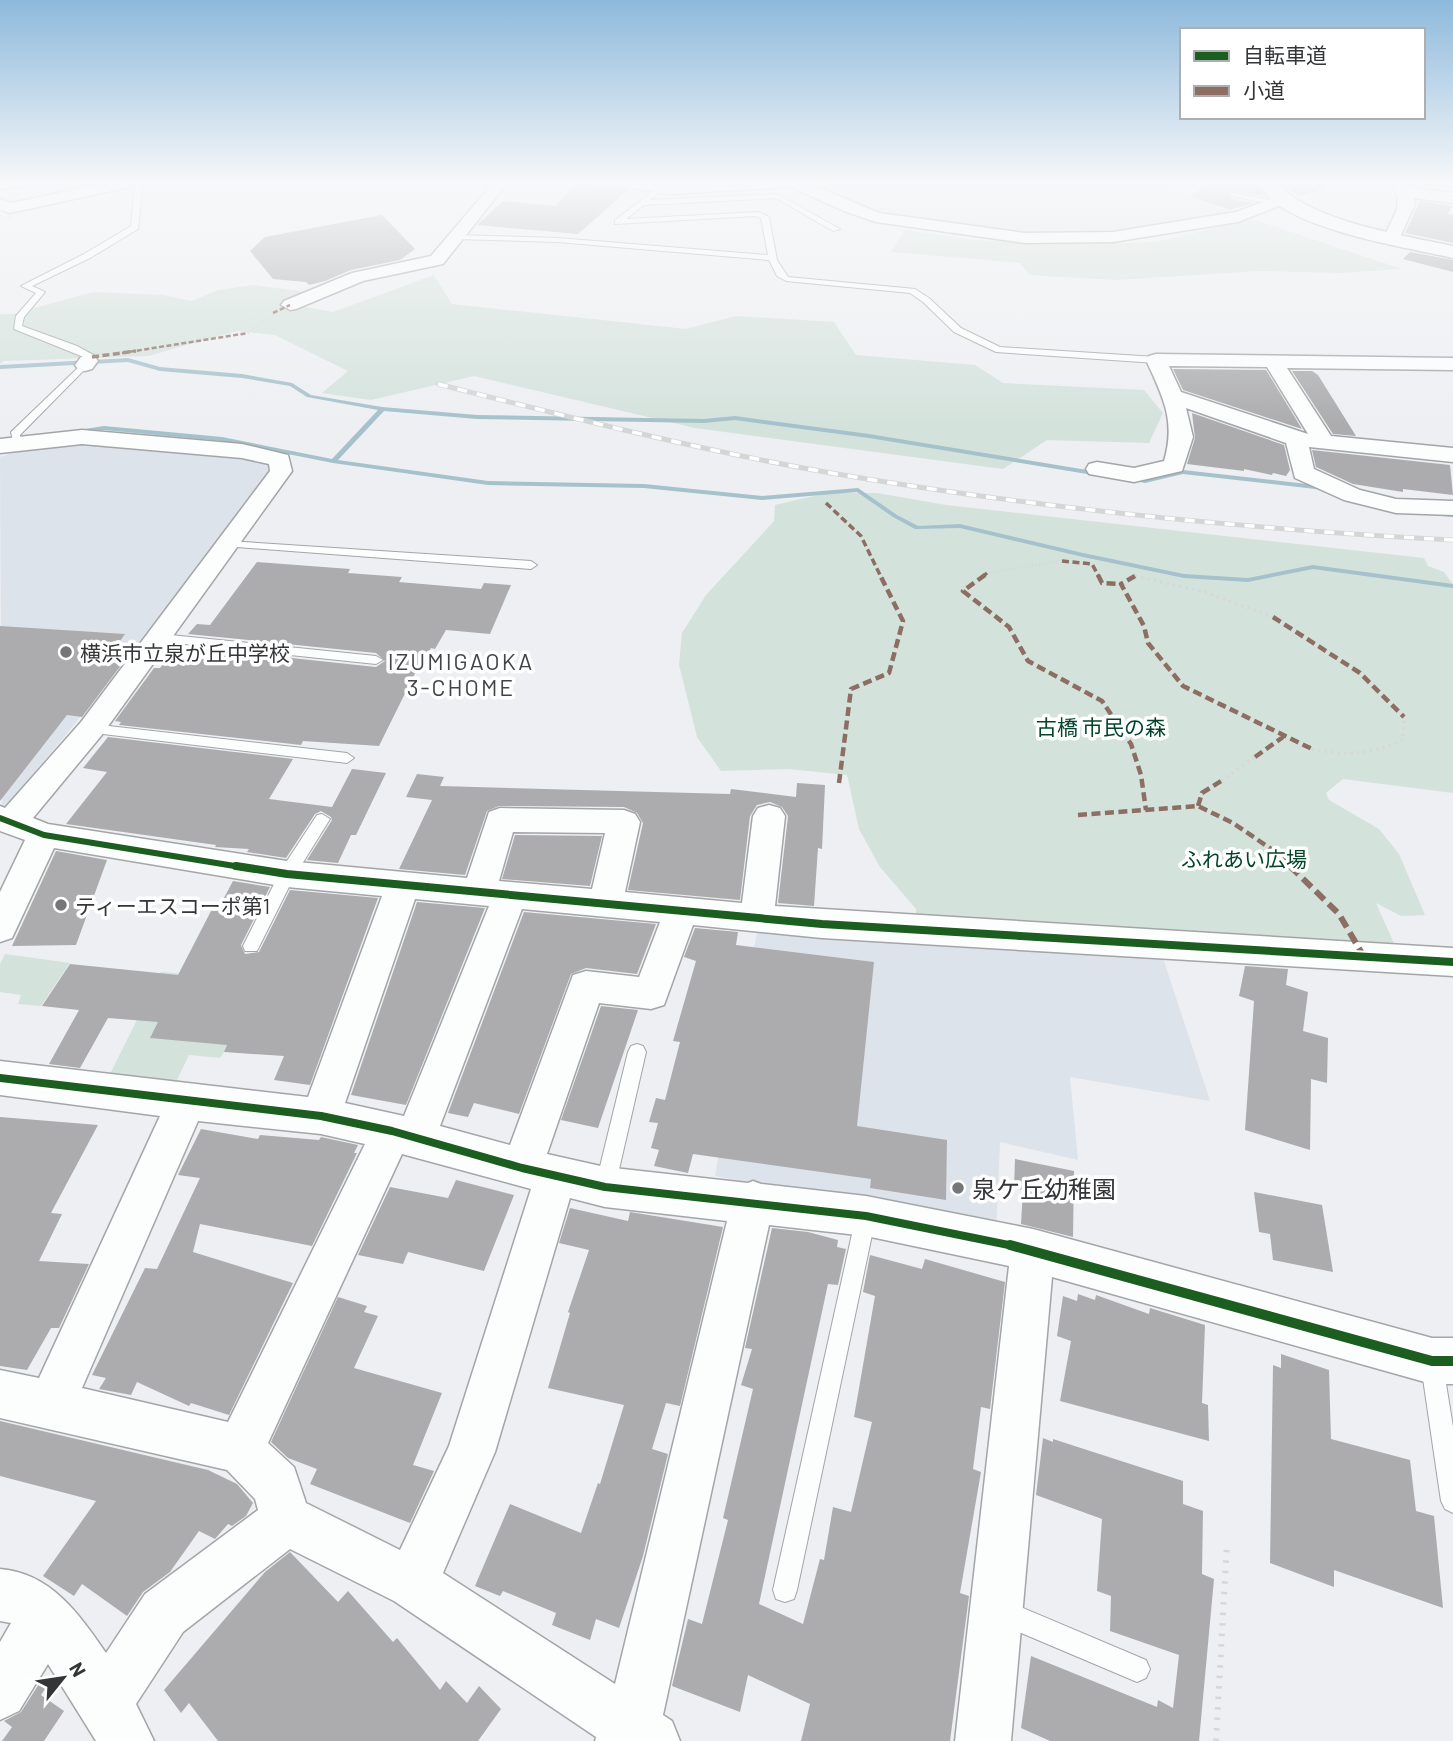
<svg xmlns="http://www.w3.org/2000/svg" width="1453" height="1741" font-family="Barlow,'Noto Sans JP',sans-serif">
  <rect width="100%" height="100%" fill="#edeff2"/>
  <path fill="#dde3ea" d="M800,181H1155L1238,215L1125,232L1032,236L885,216Z
    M69,444L242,457L270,466L269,477L73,726L2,811L0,457L23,449Z
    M757,932L871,940L1161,952L1210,1101L1070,1077L1078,1160L1000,1142L996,1235L901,1212L715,1176Z"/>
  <path fill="#d4e2dc" d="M1252,219L1402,269L1339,273L1261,271L1116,280L1029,275L1020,263L891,252L905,230L972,240L1071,244L1156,242Z
    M434,275L452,304L686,329L736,316L834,322L856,355L975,365L1003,383L1144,390L1163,413L1149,443L1047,440L1003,469L695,428L474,376L371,400L322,393L348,371L275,335L237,331L148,356L4,361L0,364V314H13L93,292L163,295L192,301L218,290L254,285L306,292L284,303L333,312Z
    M827,493H877L946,505L1424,558L1428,566L1444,572L1453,584V793L1343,779L1326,793L1329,800L1379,829L1399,854L1425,915L1401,916L1376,903L1397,950L916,917V909L880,867L859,829L847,775L788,769L721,771L697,737L679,665L682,633L706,595L774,521L775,505Z
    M5,954L70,963L41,1006L18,1004L21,995L0,992V964Z
    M161,972L216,976L244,1008L224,1052L220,1058L189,1055L176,1082L110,1074Z"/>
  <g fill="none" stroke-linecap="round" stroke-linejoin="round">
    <path fill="#a5c1cb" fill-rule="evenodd" d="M128,358L160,367L242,374L292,383L311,395L382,407L477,415L704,419L735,416L869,434L1099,472L1102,474L1099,476L869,438L735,420L704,423L477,419L384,411L338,460L488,481L644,484L762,496L858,488L897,515L918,526L960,524L1083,553L1184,574L1248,578L1313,565L1453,584V588L1313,569L1248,582L1184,578L1083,557L960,528L915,529L893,517L857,492L762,500L644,488L488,485L333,463L222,441L104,430L74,434L71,432L72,431L104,426L222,437L332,459L378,410L307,397L290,386L242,378L160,371L128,362L0,369V365Z
      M1183,470L1324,486L1327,488L1324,490L1183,474L1145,483L1128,479L1131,477L1145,479Z
      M1422,511L1453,513V517L1420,514L1419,513Z"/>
  </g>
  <path fill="#acacae" d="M1215,181H1256L1265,196L1228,190L1231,199L1253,203L1230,210L1190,196Z
    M1280,181H1323L1324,189L1298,196Z
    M576,184L606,185L628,190L578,234L477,225L503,201L555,206Z
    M1420,201L1453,206L1448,213L1450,215L1453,213V243L1405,233Z
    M382,215L415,249L400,260L351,270L325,281L309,285L306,282L273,279L250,251L265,237Z
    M1410,252L1453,260V272L1403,259Z
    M1173,369L1266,370L1302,429L1183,390Z
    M1292,371H1312L1318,375L1356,436L1333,434Z
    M1192,413L1284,445L1290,470L1286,476L1273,473L1272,475L1244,469V471L1187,464L1195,438Z
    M1312,450L1450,465L1453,495L1403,489V492L1353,484L1316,467Z
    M257,562L350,569L348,573L402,577L399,582L481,589L484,583L511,585L490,634L446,630L435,649L431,648L425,659H422L379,746L303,741L301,745L119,725L121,722L115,721L154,668H160L179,646L376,667L385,661L376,653L188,634L197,624L210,625Z
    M0,626L125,634L105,662L122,664L82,717L67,715L0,801Z
    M108,737L293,759L269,799L332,807L352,769L386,773L356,835H351L338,863L307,860L332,820L331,817L321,811L315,814L286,858L247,852L249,849L215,847L216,845L66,824L107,772L83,768Z
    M417,774L444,777L440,786L730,794L731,789L796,797L797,783L825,785L822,849L818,848L814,906L778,903L788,816L782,807L770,802L757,805L750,816L740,900L628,890L643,823L637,813L624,807L499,806L487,811L465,875L399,869L432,800L406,797Z
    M515,835L602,836L590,886L502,879Z
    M56,851L107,860L76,945L12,946Z
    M233,881L270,887L241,945L245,954L259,952L290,890L378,898L310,1085L274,1080L284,1056L224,1052L227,1045L150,1038L158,1022L108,1018L80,1068L49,1064L79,1010L42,1006L70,964L178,975L211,911H217Z
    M417,902L485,908L406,1105L351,1095Z
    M524,912L656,924L637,974L586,968L571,974L519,1114L474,1103L468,1117L448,1113Z
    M695,928L738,932L736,945L874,962L857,1126L947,1140L946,1200L870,1188L871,1179L693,1154L688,1173L654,1166L659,1150L651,1148L658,1123L649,1122L656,1098L665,1100L680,1042L673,1041L696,961L684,957Z
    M1245,966L1288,969L1286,985L1308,992L1303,1031L1328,1038L1327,1083L1311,1079L1310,1150L1245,1130L1254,1001L1239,996Z
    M601,1006L638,1010L598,1128L561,1120Z
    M0,1117L98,1125L51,1213L62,1214L39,1261L89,1264L59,1328H51L27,1370L0,1366Z
    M201,1129L258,1139L260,1135L319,1140L321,1137L358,1145L354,1153H357L312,1246L200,1224L193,1252L293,1283L229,1415L191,1403L189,1406L137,1382L131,1395L99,1389L106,1378L92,1375L145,1268L157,1269L200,1178L178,1175Z
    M1015,1159L1074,1171L1073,1237L1021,1224L1023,1190L1014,1188Z
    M456,1180L514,1195L484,1271L408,1252L403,1264L358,1255L390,1187L448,1198Z
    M1254,1192L1322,1205L1333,1272L1273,1260L1270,1234L1259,1232Z
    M570,1208L628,1221L630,1212L723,1227L680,1406L666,1403L652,1449L668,1454L643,1556L619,1628L596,1619L590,1640L552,1625L556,1613L503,1591L500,1596L475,1586L510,1504L581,1533L598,1483L600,1484L624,1405L548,1388L570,1313L568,1312L589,1250L559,1243Z
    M772,1228L808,1232L838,1240L837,1247L846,1249L838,1285L828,1284L759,1604L803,1624L820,1559L824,1560L833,1507L851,1512L872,1422L854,1417L875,1296L863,1292L870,1255L922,1269L925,1259L1005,1282L990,1409L981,1407L973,1469L981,1472L960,1593L969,1596L950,1741H801L810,1704L748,1675L740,1712L672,1686L688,1619L702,1624L728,1520L723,1518L753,1389L741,1385L752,1349L745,1348Z
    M1078,1294L1095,1300L1096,1295L1149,1314L1150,1308L1205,1325L1202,1403L1208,1405L1209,1441L1060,1401L1071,1341L1057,1336L1063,1296L1077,1301Z
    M338,1297L367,1306L364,1312L378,1316L354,1368L442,1393L413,1465L434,1471L410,1523L310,1484L317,1469L288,1458L271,1442Z
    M1281,1354L1329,1370L1331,1439L1410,1460L1416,1511L1434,1516L1443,1608L1334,1570V1587L1270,1563L1273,1365L1281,1368Z
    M0,1421L208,1470L237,1484L253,1503L246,1516L232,1526L228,1524L215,1539L199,1531L170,1572L143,1592L127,1616L82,1584L74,1596L43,1576L96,1501L0,1476Z
    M1043,1438L1053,1442V1439L1183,1481V1504L1203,1511L1202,1574L1214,1579L1199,1741H1050L1021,1728L1031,1656L1157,1707L1158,1700L1173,1708L1179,1655L1110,1631L1111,1596L1097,1591L1102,1519L1036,1495Z
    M290,1552L338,1602L348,1591L393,1642L397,1638L440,1690L446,1681L467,1703L479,1686L501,1709L478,1741H218L189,1703L181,1713L164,1690L265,1572Z
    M39,1684L45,1689L41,1695L64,1711L44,1741H2L12,1727L4,1721L21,1712Z"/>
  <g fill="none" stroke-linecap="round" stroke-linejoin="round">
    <g stroke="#a3a5a7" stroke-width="2">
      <path id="lane" d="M135,181H143L138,229L90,258L32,286L45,292L24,317L22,326L77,346L97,357L20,435L22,446H14L11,432L84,362L86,358L14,329L16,316L36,293L21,286L84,254L131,226Z
        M659,187L662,191L649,200L777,194L840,229L833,231L776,198L644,205L626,219L759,212L769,217L777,260L788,277L915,289L929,298L961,328L1000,347L1156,357L1161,360L1156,363L996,352L954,332L923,302L910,293L786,281L777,276L769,260L558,242L455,239L451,237L455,235L558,238L768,255L761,218L755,216L615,224V220Z
        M1229,192L1270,200L1274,202L1270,204L1232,196Z
        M228,541L531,561L537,565L531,569L224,546L222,544Z
        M161,634L376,656L383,660L376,664L156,641V635Z
        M91,724L347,753L354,758L347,763L86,732L84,729Z
        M322,814L330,819L294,877L257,951H245L243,946L281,870L317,815Z
        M637,1044L643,1046L646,1052L615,1187L612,1194L605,1196L598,1194L595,1187L628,1052L631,1046Z
        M866,1206L873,1209L876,1216L797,1590L794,1599L785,1602L776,1599L773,1590L856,1216L859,1209Z
        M1432,1354L1440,1357L1443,1365L1453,1427V1513L1445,1509L1441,1501L1421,1365L1424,1357Z
        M1004,1600L1146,1660L1150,1669L1146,1678L1137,1682L995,1622L991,1613L995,1604Z"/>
    </g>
    <g stroke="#a3a5a7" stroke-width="3">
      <path id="street" d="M0,181H35L28,185L0,189Z
        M116,181H145L138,185L10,213L0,210V199L11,203Z
        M487,181H502L505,186L443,264L363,281L296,309L290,310L281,305L284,301L352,273L431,256L487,190L489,186Z
        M605,181H645L670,184L803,181L879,213L1025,233L1113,232L1236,212L1284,194L1292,199L1289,202L1238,222L1113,242L1025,243L876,222L844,211L790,187L670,194L612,185Z
        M1390,181H1405L1411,188L1453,193V203L1414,198L1415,204L1400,237L1398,240H1386L1384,237C1394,214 1406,204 1390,181Z
        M1156,354L1453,358V370L1287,368L1331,436L1453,448V462L1309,447L1314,469L1360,490L1396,499L1453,501V515L1396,513L1344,500L1295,478L1286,443L1186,408L1193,437L1182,471L1134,482L1089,474L1086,469L1089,464L1097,462L1134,468L1164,461C1176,421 1163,397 1146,360L1149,356ZM1169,366L1267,367L1308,434L1181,392Z
        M88,355L95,357L98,361L92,369L85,371L78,369L75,365L81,357Z
        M82,430L242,444L288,455L292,471L101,736L33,818L48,824L287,861L467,878L489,812L500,808L624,810L635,814L640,822L625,892L742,903L753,816L758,808L769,805L780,808L785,816L775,906L1453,948V976L822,938L693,925L664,1005L651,1009L599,1003L547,1154L605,1167L748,1183L753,1181L761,1184L866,1196L1033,1229L1432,1338H1453V1384H1432L1052,1277L1011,1741H955L1009,1266L866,1236L769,1225L663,1715L672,1721L680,1741H595L596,1737L394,1601L290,1549L183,1632L136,1704L154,1741H96L48,1664L19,1711L0,1720V1642L11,1623L0,1621V1569C51,1573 79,1614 106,1653L145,1594L258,1510L255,1499L227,1470L0,1418V1370L39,1378L160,1116L0,1095V1061L308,1097L382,896L287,887L54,848L12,938L0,942V892L25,840L0,831V806L5,808L81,722L270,471L269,464L242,458L82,444L0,453V439ZM513,832L605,833L592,889L499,881ZM415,899L489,906L404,1116L345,1103ZM522,909L660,922L639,977L586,971L573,975L510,1145L440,1126ZM198,1121L321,1134L365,1144L228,1422L82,1388ZM402,1154L531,1189L449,1446L400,1550L306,1503L294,1467L268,1443ZM570,1198L605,1207L727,1221L615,1684L443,1573L495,1452Z"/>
    </g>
    <g stroke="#a3a5a7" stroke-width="3">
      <path id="secondary" d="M1258,181H1276C1304,220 1406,236 1453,246V258C1405,247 1307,232 1271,199C1266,194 1262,187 1258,181Z"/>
    </g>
    <path stroke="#d7d7d8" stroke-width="2.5" stroke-dasharray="1 2.5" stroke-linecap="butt" d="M248,333L272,314
      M987,573L1062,561
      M1135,576L1138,577"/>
    <path stroke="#d7d7d8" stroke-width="3.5" stroke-dasharray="2 4.5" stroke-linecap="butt" d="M1135,576L1205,592L1273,617
      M1312,749C1346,756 1372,755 1403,740L1404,717
      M1221,781L1255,757"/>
    <path stroke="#d7d7d8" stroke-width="6" stroke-dasharray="2.5 8" stroke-linecap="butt" d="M1216,1741L1227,1542"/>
    <use href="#lane" fill="#fcfdfd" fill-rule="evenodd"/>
    <use href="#street" fill="#fcfdfd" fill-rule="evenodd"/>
    <use href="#secondary" fill="#fcfdfd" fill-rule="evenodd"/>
    <g stroke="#d4d6d6" stroke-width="4.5">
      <path id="rail-far1" d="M0,213L9,217"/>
    </g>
    <g stroke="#d4d6d6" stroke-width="5">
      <path id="rail" d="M438,384C568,417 699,450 831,473C1036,508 1245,529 1453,540"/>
    </g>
    <use href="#rail-far1" stroke="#fff" stroke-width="2.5" stroke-dasharray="8" stroke-linecap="butt"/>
    <use href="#rail" stroke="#fff" stroke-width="3.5" stroke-dasharray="10" stroke-linecap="butt"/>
    <path stroke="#8d6e63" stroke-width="2.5" stroke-dasharray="5 2.5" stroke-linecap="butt" d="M273,313L290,305
      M122,353L248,333"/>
    <path stroke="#8d6e63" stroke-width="3.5" stroke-dasharray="7 3.5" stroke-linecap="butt" d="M92,357L136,351
      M826,503L861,536L881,577
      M1062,561L1092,564L1099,577
      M982,577L987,573"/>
    <path stroke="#8d6e63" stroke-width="4.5" stroke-dasharray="9 4.5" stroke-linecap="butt" d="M985,575L963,591L1009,627L1028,661L1102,701L1131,744L1141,775L1146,810
      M1098,575L1102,583L1121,584
      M1135,576L1121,584L1144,626L1148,643L1183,686L1312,749
      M1273,617L1360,673L1404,717
      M1255,757L1283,737
      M839,783L851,689L889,673L903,621L880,575
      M1198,806L1202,793L1221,781
      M1078,815L1198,806L1233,823L1277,853L1292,868"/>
    <path stroke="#8d6e63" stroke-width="6" stroke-dasharray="12 6" stroke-linecap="butt" d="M1290,866L1339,914L1364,957"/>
    <g stroke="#fff" stroke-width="10">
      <path id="cycleway-far2" d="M0,818L44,835L247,868"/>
    </g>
    <g stroke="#fff" stroke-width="12">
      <path id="cycleway-far1" d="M236,866L287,874L822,924L1453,962
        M0,1078L321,1116L392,1131L522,1168L605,1187L866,1216L1019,1247"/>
    </g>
    <g stroke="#fff" stroke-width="15">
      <path id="cycleway" d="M1010,1245L1432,1361H1453"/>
    </g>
    <use href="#cycleway-far2" stroke="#1b5e20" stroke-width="6"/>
    <use href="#cycleway-far1" stroke="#1b5e20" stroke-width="8"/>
    <use href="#cycleway" stroke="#1b5e20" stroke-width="10"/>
  </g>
  <linearGradient id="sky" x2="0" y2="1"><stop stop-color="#8db9dc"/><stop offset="0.43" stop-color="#f7f8f9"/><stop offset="1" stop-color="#f7f8f9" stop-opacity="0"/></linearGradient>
  <rect width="1453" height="425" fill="url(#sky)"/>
  <g fill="#747678" stroke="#fff" stroke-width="2.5">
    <circle cx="66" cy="652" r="7"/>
    <circle cx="61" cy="905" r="7"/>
    <circle cx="958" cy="1188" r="7"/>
  </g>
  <g text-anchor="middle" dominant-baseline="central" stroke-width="7" stroke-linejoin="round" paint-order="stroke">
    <g font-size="21" fill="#333537" stroke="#fff" text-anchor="start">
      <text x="80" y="652">横浜市立泉が丘中学校</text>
      <text x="75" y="905">ティーエスコーポ第1</text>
    </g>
    <g font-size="21" fill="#02452c" stroke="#fff">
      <text x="1101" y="726">古橋 市民の森</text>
      <text x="1244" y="858">ふれあい広場</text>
    </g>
    <g font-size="23" letter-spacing="2" fill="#414448" stroke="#fff">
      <text x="461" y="661">IZUMIGAOKA<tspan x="461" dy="26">3-CHOME</tspan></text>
    </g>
    <g font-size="24" fill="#333537" stroke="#fff" text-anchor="start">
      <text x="972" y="1188">泉ケ丘幼稚園</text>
    </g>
  </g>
  <rect x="1180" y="28" width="245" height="91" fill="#ffffff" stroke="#adaeaf" stroke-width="2"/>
  <rect x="1194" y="51" width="35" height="10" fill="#1b5e20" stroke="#adaeaf" stroke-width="2"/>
  <text x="1243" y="63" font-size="21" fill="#333537">自転車道</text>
  <rect x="1194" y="86" width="35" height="10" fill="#8d6e63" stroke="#adaeaf" stroke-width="2"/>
  <text x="1243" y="98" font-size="21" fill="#333537">小道</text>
  <g transform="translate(63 1678) rotate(60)" stroke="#ffffff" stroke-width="5" paint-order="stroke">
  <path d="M0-5L12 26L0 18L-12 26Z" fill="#333537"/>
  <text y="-10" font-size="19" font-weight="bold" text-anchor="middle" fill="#333537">N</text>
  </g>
</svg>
